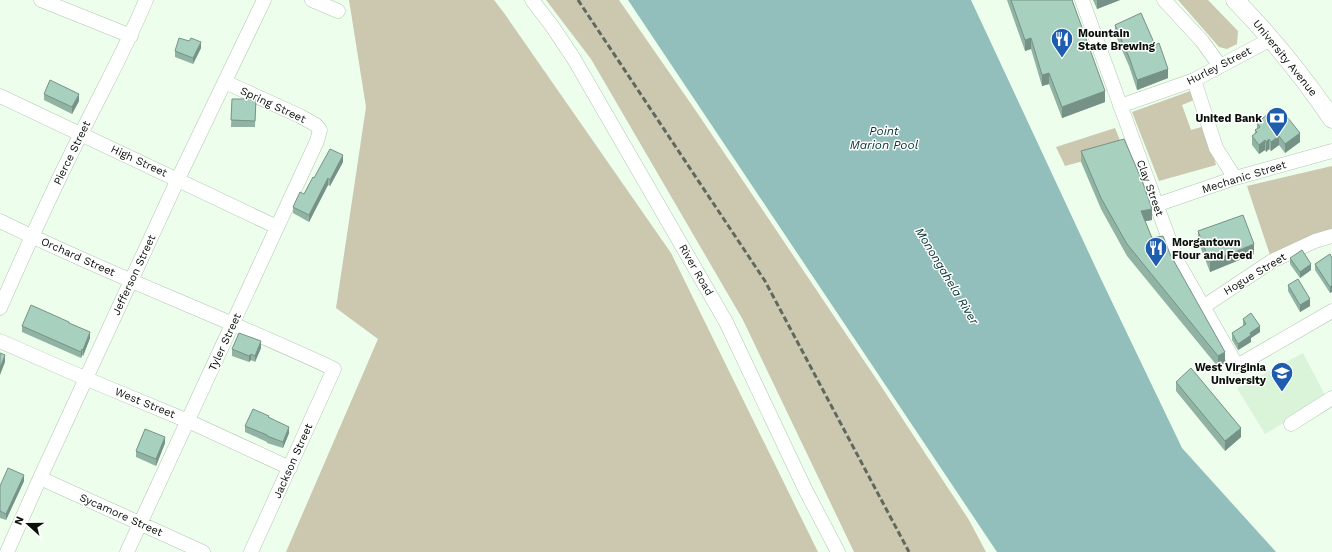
<svg xmlns="http://www.w3.org/2000/svg" width="1332" height="552" font-family="'Work Sans',sans-serif">
  <rect width="100%" height="100%" fill="#edfeed"/>
  <path fill="#d9f4d9" d="M1303,353L1326,397L1265,434L1237,388Z"/>
  <path fill="#cbc8af" d="M349,0H494L504,13L671,253L818,552H286L378,339L336,308L366,107Z
    M546,0H619L698,114L877,380L969,520L986,552H854L743,320L591,59Z
    M1178,0H1208L1238,31L1237,44L1227,49L1219,47Z
    M1193,90L1194,100L1182,105L1191,130L1205,126L1216,165L1159,181L1132,112Z
    M1115,128L1124,150L1065,166L1056,147Z
    M1332,166V235L1272,261L1247,186Z"/>
  <path fill="#92bfbb" d="M628,0H971L1101,279L1182,448L1276,552H997Z"/>
  <g fill="none" stroke-linecap="round" stroke-linejoin="round">
    <g stroke="#b1c6b1" stroke-width="15">
      <path id="minor" d="M41,0L131,36
        M312,0L338,11
        M532,0L552,26L574,59L726,322L805,489L838,552
        M1082,0L1177,261L1237,366L1332,311
        M1164,0L1202,41L1220,66
        M1194,80L1216,148L1235,178
        M0,96L277,227
        M1120,106L1194,80L1271,39
        M1156,205L1235,178L1332,151
        M0,221C109,275 223,317 334,369L251,552
        M1203,307L1272,261L1315,241L1332,236
        M0,308C26,249 52,191 81,134C103,89 127,46 146,0
        M0,341L87,379L188,421L290,468
        M1291,424L1332,398
        M40,478L203,552
        M7,552L40,478L178,179L264,0
        M127,552L317,141L320,130L316,125L300,116L225,82"/>
    </g>
    <g stroke="#b1c6b1" stroke-width="19">
      <path id="major" d="M1235,0C1271,37 1303,76 1332,119"/>
    </g>
    <use href="#minor" stroke="#fff" stroke-width="14"/>
    <use href="#major" stroke="#fff" stroke-width="18"/>
    <path stroke="#5f695f" stroke-width="3" stroke-dasharray="6 3" stroke-linecap="butt" d="M578,0L765,281L909,552"/>
  </g>
  <path fill="#90b3a4" d="M1007,0H1072L1105,102L1062,118L1049,84L1042,86L1031,49L1025,51Z
    M1093,0H1120L1097,9Z
    M1115,25L1155,45L1168,78L1137,90L1129,66L1115,34Z
    M189,41L201,48L193,64L175,57V51Z
    M44,94L79,101L72,114L44,100Z
    M232,99H256L255,127H231Z
    M1257,123L1300,142L1285,153L1279,145L1271,151L1269,149L1266,152L1265,150L1259,154L1252,145V136L1255,133V130L1257,129Z
    M1081,151L1152,220L1145,221L1152,238L1170,254L1225,363L1218,367L1127,256L1101,209L1081,162Z
    M343,162L330,186L328,185L309,222L293,213V207L304,194L314,178Z
    M1198,231L1254,254L1210,272L1198,241Z
    M1330,254V293L1315,270V264Z
    M1290,258L1311,270L1300,278L1290,264Z
    M1288,285L1310,306L1300,312L1288,291Z
    M1243,319L1260,332L1251,338V342L1238,350L1232,340V333L1243,326Z
    M69,324L90,338L83,356L82,355L81,358L22,332V326Z
    M261,348L255,362L251,360L249,362L232,356V349Z
    M1176,382L1241,437L1225,451L1176,391Z
    M269,417L289,433L283,448L267,443V442L245,432V426Z
    M165,443L156,466L136,457V451Z
    M24,481L6,520L0,518V486Z"/>
  <path fill="#769286" d="M1097,0H1120L1097,9Z
    M1031,38V49L1025,51V40Z
    M201,42V48L193,64V58Z
    M1168,69V78L1137,90V80Z
    M1049,73V84L1042,86V75Z
    M1105,91V102L1062,118V107Z
    M79,94V101L72,114V107Z
    M1300,133V142L1285,153V144Z
    M1279,136V145L1271,151V142Z
    M1269,139V149L1266,152V142Z
    M1265,140V150L1259,154V145Z
    M343,155V162L330,186V180Z
    M328,178V185L309,222V215Z
    M1152,209V220L1141,222V211Z
    M1254,244V254L1210,272V262Z
    M1311,264V270L1300,278V272Z
    M1332,285V292L1330,293V287Z
    M1310,299V306L1300,312V305Z
    M1260,326V332L1251,338V342L1238,350V344L1250,333Z
    M90,332V338L83,356V350Z
    M261,341V348L255,362V356Z
    M82,349V355L81,358V352Z
    M1225,352V363L1218,367V356Z
    M251,354V360L249,362V356Z
    M5,355V362L0,375V368Z
    M289,427V433L283,448V442Z
    M1241,428V437L1225,451V441Z
    M165,437V443L156,466V459Z
    M24,475V481L6,520V514Z"/>
  <path fill="#a8d0bf" stroke="#769286" d="M1011,0H1072L1105,91L1062,107L1049,73L1042,75L1031,38L1025,40Z
    M1141,13L1155,45L1159,43L1168,69L1137,80L1129,57L1115,25Z
    M179,38L189,41L191,38L201,42L193,58L175,51Z
    M50,80L79,94L72,107L44,94Z
    M232,99H256L255,121L231,120Z
    M1273,110L1279,117L1284,113L1300,133L1285,144L1279,136L1271,142L1269,139L1266,142L1265,140L1259,145L1252,136L1257,132L1255,130L1260,127L1257,123Z
    M1124,139L1143,183L1152,209L1141,211L1152,238L1163,236L1170,254L1225,352L1218,356L1127,244L1101,198L1081,151Z
    M330,149L343,155L330,180L328,178L309,215L293,207L300,192L304,194L313,177L314,178Z
    M1243,215L1254,244L1210,262L1198,231Z
    M1302,250L1311,264L1300,272L1290,258Z
    M1330,254L1332,258V285L1330,287L1315,264Z
    M1298,279L1310,299L1300,305L1288,285Z
    M31,305L69,322V323L90,332L83,350L82,349L81,352L22,326Z
    M1251,313L1260,326L1250,333L1251,335L1238,344L1232,333L1246,324L1243,319Z
    M239,333L261,341L255,356L251,354L249,356L232,349Z
    M0,353L5,355L0,368Z
    M1191,368L1241,428L1225,441L1176,382Z
    M253,409L269,416L268,417L289,427L283,442L267,436V435L245,426Z
    M145,429L165,437L156,459L136,451Z
    M8,468L24,475L6,514L0,511V486Z"/>
  <defs>
    <g id="restaurant-pin" transform="scale(1.15)"><path d="M0 17L-7.5 6A9.5 9.5 0 1 1 7.5 6Z" fill="#1e5cad" stroke="#fff"/><path d="M-5-6h1v4h1v-4h1v4h1v-4h1v5L-1.5 .5V6h-2V.5L-5-1ZM5-6V6H3V1.5H1.5Q1.5-4 5-6Z" fill="#fff"/></g>
    <g id="bank-pin" transform="scale(1.15)"><path d="M0 17L-7.5 6A9.5 9.5 0 1 1 7.5 6Z" fill="#1e5cad" stroke="#fff"/><path d="M-6-4H6V4H-6ZM0-2.3a2.3 2.3 0 1 0 0 4.6a2.3 2.3 0 1 0 0-4.6Z" fill="#fff"/></g>
    <g id="university-pin" transform="scale(1.15)"><path d="M0 17L-7.5 6A9.5 9.5 0 1 1 7.5 6Z" fill="#1e5cad" stroke="#fff"/><path d="M0-5L7-2L0 1L-7-2ZM-4 1L0 2.5L4 1V4Q0 6-4 4Z" fill="#fff"/></g>
  </defs>
  <g fill-rule="evenodd">
    <use href="#restaurant-pin" x="1062" y="39"/>
    <use href="#bank-pin" x="1277" y="118"/>
    <use href="#restaurant-pin" x="1156" y="248"/>
    <use href="#university-pin" x="1282" y="373"/>
  </g>
  <g text-anchor="middle" dominant-baseline="central" stroke-width="3" stroke-linejoin="round" paint-order="stroke">
    <g font-size="11" font-weight="bold" fill="#091009" stroke="#fff" text-anchor="start">
      <text x="1078" y="33">Mountain<tspan x="1078" dy="13">State Brewing</tspan></text>
      <text x="1262" y="118" text-anchor="end">United Bank</text>
      <text x="1172" y="242">Morgantown<tspan x="1172" dy="13">Flour and Feed</tspan></text>
      <text x="1266" y="367" text-anchor="end">West Virginia<tspan x="1266" dy="13">University</tspan></text>
    </g>
    <g font-size="11" fill="#091009" stroke="#fff">
      <text transform="translate(1285 58) rotate(51)">University Avenue</text>
      <text transform="translate(1219 66) rotate(-27)">Hurley Street</text>
      <text transform="translate(273 105) rotate(25)">Spring Street</text>
      <text transform="translate(72 153) rotate(-64)">Pierce Street</text>
      <text transform="translate(139 161) rotate(25)">High Street</text>
      <text transform="translate(1244 177) rotate(-17)">Mechanic Street</text>
      <text transform="translate(1150 188) rotate(70)">Clay Street</text>
      <text transform="translate(78 257) rotate(24)">Orchard Street</text>
      <text transform="translate(696 270) rotate(60)">River Road</text>
      <text transform="translate(1255 274) rotate(-31)">Hogue Street</text>
      <text transform="translate(134 275) rotate(-65)">Jefferson Street</text>
      <text transform="translate(225 342) rotate(-65)">Tyler Street</text>
      <text transform="translate(145 403) rotate(22)">West Street</text>
      <text transform="translate(293 461) rotate(-66)">Jackson Street</text>
      <text transform="translate(121 515) rotate(24)">Sycamore Street</text>
    </g>
    <g font-size="12" font-style="italic" fill="#02302e" stroke="#fff">
      <text x="884" y="131">Point<tspan x="884" dy="14">Marion Pool</tspan></text>
      <text transform="translate(947 276) rotate(59)">Monongahela River</text>
    </g>
  </g>
  <g transform="translate(28 524) rotate(291)" stroke="#ffffff" stroke-width="3" paint-order="stroke">
  <path d="M0-3L7 15L0 10L-7 15Z" fill="#091009"/>
  <text y="-6" font-size="11" font-weight="bold" text-anchor="middle" fill="#091009">N</text>
  </g>
</svg>
